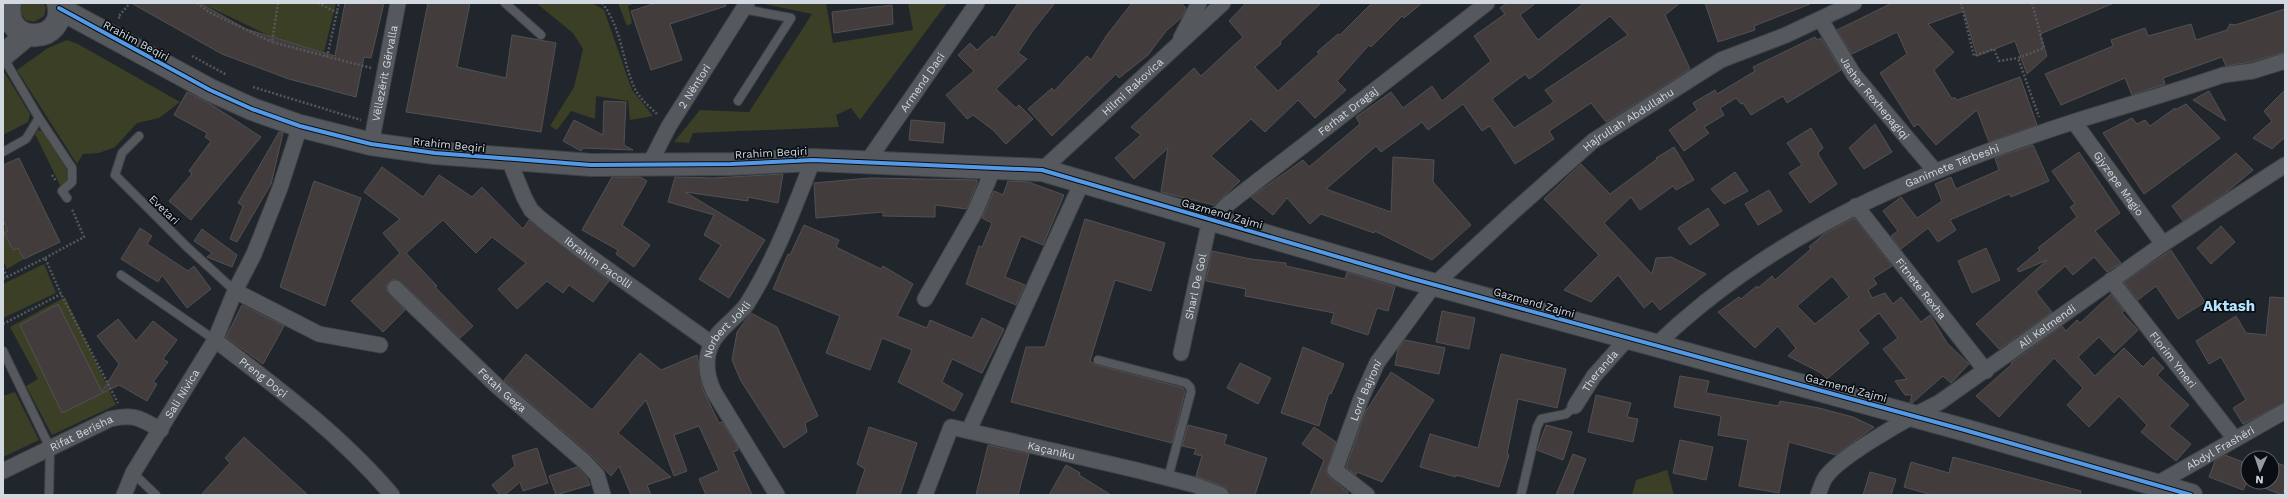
<svg xmlns="http://www.w3.org/2000/svg" width="2288" height="498" font-family="'Work Sans',sans-serif">
  <rect width="100%" height="100%" fill="#21262c"/>
  <path fill="#3b3f25" d="M22,3H44L46,8L44,16L34,22L26,20L21,14Z
    M336,3L324,52L272,37L203,4Z
    M536,3H592L604,10L632,90L653,116L630,120L628,101L596,96L595,119L571,111L557,130L550,126L574,87L583,49L573,33Z
    M618,3H636L628,6L632,23L627,26Z
    M760,3H826L833,43L913,30L908,3H947L860,120L851,108L836,115L839,127L693,133L689,143L674,142L700,110L749,112L812,14Z
    M67,40L78,44L180,102L159,118L137,123L115,147L99,153L83,154L77,164L17,70L48,48Z
    M5,73L30,114L28,122L3,135V74Z
    M38,130L42,131L66,168L68,177L64,186L61,187L35,134Z
    M6,226L8,231L5,233L13,250L18,248L24,259L7,269L3,261V228Z
    M44,264L56,293L3,318V284Z
    M65,297L116,405L52,435L26,386L38,379L10,327Z
    M15,392L39,440L3,457V396Z
    M1667,470L1674,495H1632L1636,480Z"/>
  <path fill="#433c3d" stroke="#525152" fill-rule="evenodd" d="M131,3H200L246,29L335,56L345,3H384L371,58L364,57L356,97L289,79L222,54Z
    M428,3H470L457,67L506,78L512,35L556,43L541,132L406,112Z
    M656,3H725L726,6L670,24L682,60L651,70L631,11Z
    M1018,3H1055L1034,29L1018,53L1027,59L996,89L1016,108L1019,105L1033,119L1006,144L993,130L973,115L967,119L946,95L974,71L958,55L970,43L977,50L992,36L995,38Z
    M1132,3H1181L1186,8L1182,17L1166,31L1148,55L1119,78L1116,74L1052,136L1028,109L1052,88L1054,91L1087,56L1091,60L1107,35Z
    M1246,3H1321L1280,42L1281,44L1255,67L1278,91L1319,54L1317,52L1338,34L1340,35L1372,3H1422L1404,18L1402,16L1371,47L1369,45L1337,81L1346,90L1315,118L1298,100L1265,132L1251,119L1211,156L1240,181L1214,205L1161,192L1168,148L1134,179L1115,158L1141,135L1131,127L1194,68L1201,76L1243,37L1229,21Z
    M1507,3H1536L1520,15L1538,40L1584,3H1680L1665,15L1690,69L1606,122L1591,103L1549,131L1554,139L1515,164L1490,126L1482,131L1463,104L1428,130L1422,122L1381,152L1376,146L1326,189L1391,212L1393,157L1434,160L1433,182L1471,225L1432,260L1375,231L1374,233L1321,214L1310,224L1287,198L1273,215L1251,197L1303,160L1309,167L1360,124L1356,117L1391,92L1403,108L1432,86L1442,101L1491,61L1474,36L1505,14L1500,8ZM1610,16L1628,35L1545,90L1554,102L1514,128L1492,99L1525,74L1529,79L1535,75Z
    M1705,3H1810V4L1754,26L1755,30L1718,42Z
    M1892,3H2114L2040,34L2047,56L2027,74L2015,41L1977,56L1964,11L1928,24L1954,52L1934,70L1952,99L1954,97L1957,100L2020,77L2037,125L1989,142L1977,110L1936,145L1918,124L1914,127L1880,73L1907,54L1897,32L1852,54L1837,30Z
    M892,5L893,24L834,33L832,12Z
    M2285,9V52L2251,62L2226,66L2222,57L2163,78L2165,84L2132,95L2125,78L2061,105L2045,74L2113,46L2111,40L2145,28L2148,36L2191,24L2196,40L2227,30L2230,24L2235,25Z
    M1815,37L1817,40L1821,38L1841,70L1787,103L1783,96L1751,115L1743,103L1741,104L1736,98L1720,108L1724,115L1704,127L1709,133L1684,151L1669,130L1697,110L1693,103L1715,90L1717,94L1755,71L1753,67Z
    M2285,90V137L2272,149L2253,138L2272,121L2264,111Z
    M2209,91L2226,121L2193,100Z
    M187,92L212,105L261,137L191,220L169,201L192,174L189,171L211,141L205,137L207,133L174,115Z
    M604,101L626,102L624,145L633,150L583,148L581,151L563,141L574,120L603,135Z
    M2186,104L2220,138L2144,194L2103,133L2132,118L2137,124L2145,120L2150,126L2175,108V110Z
    M911,120L945,123L943,143L909,140Z
    M1875,124L1892,152L1864,169L1849,148Z
    M1811,128L1823,148L1818,153L1819,156L1837,184L1810,203L1789,173L1802,165L1787,143Z
    M279,132L283,133L271,184L237,242L230,239L243,206L238,203Z
    M2033,145L2049,181L2011,197L2009,194L1950,220L1956,230L1938,242L1928,228L1901,249L1891,236L1898,231L1883,211L1901,197L1917,218L1942,201L1935,184L1951,177L1956,189L1999,170L1995,158Z
    M1674,147L1694,180L1676,190L1673,186L1640,210L1631,197L1604,223L1652,274L1656,258L1671,257L1706,274L1660,310L1652,301L1644,308L1618,275L1591,302L1564,290L1599,255L1544,199L1581,164L1610,194L1657,159L1656,158Z
    M2079,152L2120,213L2095,231L2121,263L2107,272L2094,257L2073,275L2065,266L2036,292L2052,312L1999,349L1976,324L2047,260L2019,272L2017,269L2040,250L2038,248L2077,217L2070,207L2075,204L2052,171Z
    M2236,153L2253,170L2228,191L2183,221L2172,206Z
    M19,158L60,242L24,259L18,248L13,250L4,233L8,231L3,220V165Z
    M382,167L423,197L439,175L472,197L482,187L523,229L529,220L609,281L593,302L569,285L563,293L547,281L517,309L498,289L526,263L492,237L476,253L443,220L406,253L437,286L435,287L473,326L460,338L401,282L393,279L386,285L387,291L405,310L383,332L351,301L400,253L383,233L400,219L364,192Z
    M1735,172L1748,191L1724,204L1711,189Z
    M783,174L778,203L748,197V201L685,192L765,240L729,298L699,279L721,245L704,235L714,215L668,202L675,177L713,178Z
    M612,177H640L647,181L622,225L650,245L634,267L616,254L618,250L582,230Z
    M870,178L977,180V183L967,209L935,205V217L883,216V212L816,218L814,183Z
    M314,181L361,198L325,306L280,287Z
    M1008,181L1028,182L1064,195L1043,245L1021,236L1005,277L1025,285L1016,305L966,284L979,246L982,247L992,223L982,218L994,191L1003,195Z
    M1769,190L1782,211L1758,225L1745,204Z
    M1708,208L1719,225L1690,245L1678,228Z
    M1854,218L1892,266L1873,278L1877,284L1868,290L1872,298L1885,293L1893,304L1901,297L1921,322L1930,315L1947,343L1969,364L1951,383L1943,376L1912,403L1910,402L1912,395H1905L1895,381L1907,379L1883,349L1898,338L1879,313L1858,330L1869,343L1827,379L1821,373L1788,356L1796,348L1778,326L1755,348L1718,312L1739,297L1741,299L1757,286L1758,288L1772,276L1775,280L1811,249L1809,247L1824,234ZM1832,276L1849,297L1815,324L1797,306Z
    M1085,219L1165,243L1151,291L1115,280L1090,361L1097,365L1183,388L1185,392L1172,443L1011,402L1026,347H1045Z
    M804,225L839,240L836,247L881,269L883,266L913,284L897,316L927,328L930,320L972,338L982,318L1004,329L982,373L952,359L942,382L963,394L954,411L898,382L912,350L882,338L870,370L826,353L840,316L773,289L788,254L790,255Z
    M2221,226L2235,242L2211,264L2197,248Z
    M140,228L152,236L147,244L188,271L194,266L211,289L187,308L162,275L158,282L121,259Z
    M202,229L237,255L232,267L207,257L212,253L194,241Z
    M1986,248L2000,280L1972,293L1958,261Z
    M2171,250L2205,302L2178,319L2156,286L2138,300L2124,282Z
    M1212,251L1251,259L1286,263V266L1345,279L1347,272L1395,287L1388,311L1377,308L1368,335L1331,323L1334,313L1245,296L1246,289L1206,281Z
    M2111,294L2124,311L2122,313L2138,330L2114,353L2099,337L2078,357L2095,376L2124,348L2143,367L2153,357L2164,368L2157,375L2189,405L2169,426L2191,444L2176,461L2141,432L2147,425L2119,396L2089,427L2067,405L2083,388L2054,358L1999,417L1976,396L2012,364L2011,363L2062,326L2066,331L2077,320L2080,323Z
    M2270,297L2285,298V402L2243,424L2233,408L2246,400L2221,357L2209,364L2196,341L2236,316L2246,333L2266,335Z
    M58,304L102,392L119,364L97,336L118,319L136,341L153,321L177,340L163,359L168,362L153,382L157,384L147,401L119,385L62,413L20,325Z
    M242,305L284,326L263,364L226,337Z
    M1442,311L1475,318L1469,349L1436,342Z
    M751,313L777,327L818,416L805,423L807,432L784,448L741,381L732,360L737,332Z
    M1405,340L1445,348L1439,374L1395,365L1398,349Z
    M1303,347L1344,364L1331,394L1329,393L1319,426L1281,413Z
    M640,353L661,370L697,355L703,390L719,423L722,422L737,446L738,450L733,452L752,495H706L699,479L719,470L699,426L674,435L687,471L674,476L646,400L618,433L671,477L647,485L651,495H631L619,466L611,476L591,455L504,380L526,354L592,410Z
    M1501,354L1566,369L1557,408L1518,399L1507,454L1509,455L1499,487L1456,475V477L1420,467L1430,434L1478,448Z
    M1240,363L1271,378L1258,404L1227,388Z
    M1391,372L1434,400L1382,482L1357,472L1356,475L1346,467L1366,411Z
    M1680,376L1709,381L1706,393L1778,406L1780,401L1819,408L1853,417L1874,427L1836,455L1789,442L1779,493L1739,486L1748,440L1718,435L1721,416L1674,407Z
    M1596,395L1631,403L1627,417L1638,419L1633,442L1588,432Z
    M1188,425L1227,435L1224,444L1267,458L1255,495H1230L1225,487L1196,476L1202,456L1194,454L1196,449L1182,446Z
    M1546,425L1572,432L1563,460L1537,450Z
    M869,427L917,443L900,495H856L865,469L857,464Z
    M1314,427L1336,442L1326,472L1329,477L1348,492L1347,495H1310L1324,460L1302,444Z
    M244,437L308,495H201L230,463L225,458Z
    M1680,440L1713,447L1706,480L1673,473Z
    M988,445L1029,454L1018,495H976Z
    M537,448L548,483L523,491L520,482L505,495H500L492,485L515,466L512,456Z
    M1573,454L1586,459L1572,495H1556Z
    M2225,455L2248,464V481L2243,490L2209,477L2215,461Z
    M1953,457L2081,491L2080,495H1932L1904,487L1911,462L1949,473Z
    M2272,461L2285,466V488L2282,495L2250,482H2272Z
    M1066,465L1080,473L1079,475L1111,495H1049Z
    M577,467L587,478L590,485L556,495L549,476Z
    M1870,472L1896,479L1891,495H1863Z"/>
  <g fill="none" stroke-linecap="round" stroke-linejoin="round">
    <g stroke="#3f4349" stroke-width="10">
      <path id="lane" d="M505,3L541,35
        M3,57L39,118L72,168V182L62,191L67,198
        M738,101L791,18L743,9
        M139,136L122,153L115,175L187,247L235,291
        M3,152L26,139L39,118
        M121,275L215,340
        M3,351L50,448L49,495
        M1098,360L1186,383L1190,387L1191,392L1168,478
        M133,473L156,495
        M1521,495L1537,427L1541,419L1566,414L1575,406"/>
    </g>
    <g stroke="#3f4349" stroke-width="17">
      <g id="street">
        <path id="s1" d="M1821,20L1854,75L1935,171"/>
        <path d="M1181,38L1199,3"/>
        <path id="s2" d="M2074,122L2163,244"/>
        <path id="s3" d="M371,144L398,3"/>
        <path id="s4" d="M509,160L524,197L531,210L542,220L582,251L711,343"/>
        <path id="s5" d="M867,162L977,3"/>
        <path id="s6" d="M649,165L669,126L747,3"/>
        <path id="s7" d="M1042,170L1223,3"/>
        <path id="s8" d="M1856,206L1986,371"/>
        <path id="s9" d="M2111,280L2235,439"/>
        <path id="s10" d="M395,288L497,386L585,462L597,475L603,495"/>
        <path d="M235,291L319,334L380,345"/>
        <path d="M925,299L975,212L994,167"/>
        <path id="s11" d="M215,340C278,388 341,435 392,495"/>
        <path id="s12" d="M1655,346C1774,231 1919,172 2073,122C2123,106 2174,92 2223,75L2253,71L2285,61"/>
        <path id="s13" d="M1181,353L1207,233L1211,221L1228,204L1487,3"/>
        <path id="s14" d="M1575,406L1594,376L1627,339"/>
        <path d="M969,430L1082,182"/>
        <path id="s15" d="M3,471L110,419C134,413 141,419 161,430"/>
        <path id="s16" d="M2154,489L2155,485L2285,411"/>
        <path id="s17" d="M124,495L133,473L215,340L235,291L254,254L280,188L300,126"/>
        <path id="s18" d="M777,495L714,392C707,377 704,361 711,345C718,329 737,318 747,304C775,259 794,209 813,160"/>
        <path id="s19" d="M925,495L951,427L1136,470L1195,485L1221,495"/>
        <path id="s20" d="M1367,495L1335,470L1361,399L1377,363L1434,285L1513,212L1593,141L1721,60L1786,35L1854,3"/>
        <path id="s21" d="M1818,495C1820,490 1822,483 1825,478C1839,456 1914,415 1940,402L2163,244L2285,165"/>
      </g>
    </g>
    <g stroke="#3f4349" stroke-width="24">
      <path id="secondary" d="M10,3C2,48 69,44 58,3
        M59,8L210,90L252,109L300,126L371,144L435,153L591,165L731,164L813,160L1042,170L1410,278L1961,429L2191,495
        M3,55L27,35"/>
    </g>
    <path stroke="#54585c" stroke-width="2.5" stroke-dasharray="2 2" stroke-linecap="butt" d="M197,3L209,12L272,42
      M278,3L272,42L371,68
      M318,3L338,13
      M602,3C622,28 622,61 635,89C640,99 650,107 658,115
      M1961,3L1974,56L1994,49L1999,61L2018,58
      M2032,3L2044,48L2018,58L2039,117
      M120,18L118,17L130,3
      M192,56L227,75
      M327,57L339,3
      M253,87L361,120
      M52,175L56,181
      M3,224L5,223
      M45,258L84,237L72,209
      M3,268L7,277
      M3,279L45,258L61,294L118,403
      M3,324L61,294"/>
    <use href="#lane" stroke="#55595d" stroke-width="8"/>
    <use href="#street" stroke="#55595d" stroke-width="15"/>
    <use href="#secondary" stroke="#55595d" stroke-width="22"/>
    <g stroke="#0a0e13" stroke-width="6">
      <path id="cycleway" d="M59,8L210,90L252,109L300,126L371,144L435,153L591,165L731,164L813,160L1042,170L1410,278L1961,429L2191,495"/>
    </g>
    <use href="#cycleway" stroke="#5399e6" stroke-width="4"/>
  </g>
  <g text-anchor="middle" dominant-baseline="central" stroke-width="3.5" stroke-linejoin="round" paint-order="stroke">
    <g font-size="11" fill="#d2d9e0" stroke="#0a0e13">
      <text transform="translate(136 41) rotate(28)">Rrahim Beqiri</text>
      <text stroke="none"><textPath href="#s3" startOffset="72">Vëllezërit Gërvalla</textPath></text>
      <text stroke="none"><textPath href="#s5" startOffset="97">Armend Daci</textPath></text>
      <text stroke="none"><textPath href="#s6" startOffset="91">2 Nëntori</textPath></text>
      <text stroke="none"><textPath href="#s7" startOffset="123">Hilmi Rakovica</textPath></text>
      <text stroke="none"><textPath href="#s1" startOffset="95">Jashar Rexhepagiqi</textPath></text>
      <text stroke="none"><textPath href="#s13" startOffset="311">Ferhat Dragaj</textPath></text>
      <text stroke="none"><textPath href="#s20" startOffset="508">Hajrullah Abdullahu</textPath></text>
      <text transform="translate(449 145) rotate(6)">Rrahim Beqiri</text>
      <text transform="translate(771 153) rotate(-3)">Rrahim Beqiri</text>
      <text stroke="none"><textPath href="#s12" startOffset="350">Ganimete Tërbeshi</textPath></text>
      <text stroke="none"><textPath href="#s2" startOffset="76">Gjyzepe Magio</textPath></text>
      <text transform="translate(164 210) rotate(44)">Evetari</text>
      <text transform="translate(1222 214) rotate(16)">Gazmend Zajmi</text>
      <text stroke="none"><textPath href="#s4" startOffset="140">Ibrahim Pacolli</textPath></text>
      <text stroke="none"><textPath href="#s13" startOffset="68">Sharl De Gol</textPath></text>
      <text stroke="none"><textPath href="#s8" startOffset="105">Fitnete Rexha</textPath></text>
      <text transform="translate(1534 303) rotate(16)">Gazmend Zajmi</text>
      <text stroke="none"><textPath href="#s21" startOffset="288">Ali Kelmendi</textPath></text>
      <text stroke="none"><textPath href="#s18" startOffset="191">Norbert Jokli</textPath></text>
      <text stroke="none"><textPath href="#s9" startOffset="101">Florim Ymeri</textPath></text>
      <text stroke="none"><textPath href="#s14" startOffset="43">Theranda</textPath></text>
      <text stroke="none"><textPath href="#s11" startOffset="61">Preng Doçi</textPath></text>
      <text transform="translate(1846 388) rotate(15)">Gazmend Zajmi</text>
      <text stroke="none"><textPath href="#s10" startOffset="148">Fetah Gega</textPath></text>
      <text stroke="none"><textPath href="#s20" startOffset="126">Lord Bajroni</textPath></text>
      <text stroke="none"><textPath href="#s17" startOffset="117">Sali Nivica</textPath></text>
      <text stroke="none"><textPath href="#s15" startOffset="87">Rifat Berisha</textPath></text>
      <text stroke="none"><textPath href="#s16" startOffset="79">Abdyl Frashëri</textPath></text>
      <text stroke="none"><textPath href="#s19" startOffset="176">Kaçaniku</textPath></text>
    </g>
    <g font-size="15" font-weight="bold" fill="#b5e5fe" stroke="#0a0e13">
      <text x="2229" y="306">Aktash</text>
    </g>
  </g>
  <rect width="2288" height="498" fill="none" stroke="#d2d9e0" stroke-width="8"/>
  <g transform="translate(2260 470) rotate(183)"><circle r="19" fill="#0a0e13" stroke="#5a5f65"/>
  <path d="M0-3L7 15L0 10L-7 15Z" fill="#949aa1"/>
  <text y="-6" font-size="11" font-weight="bold" text-anchor="middle" fill="#d2d9e0">N</text>
  </g>
</svg>
